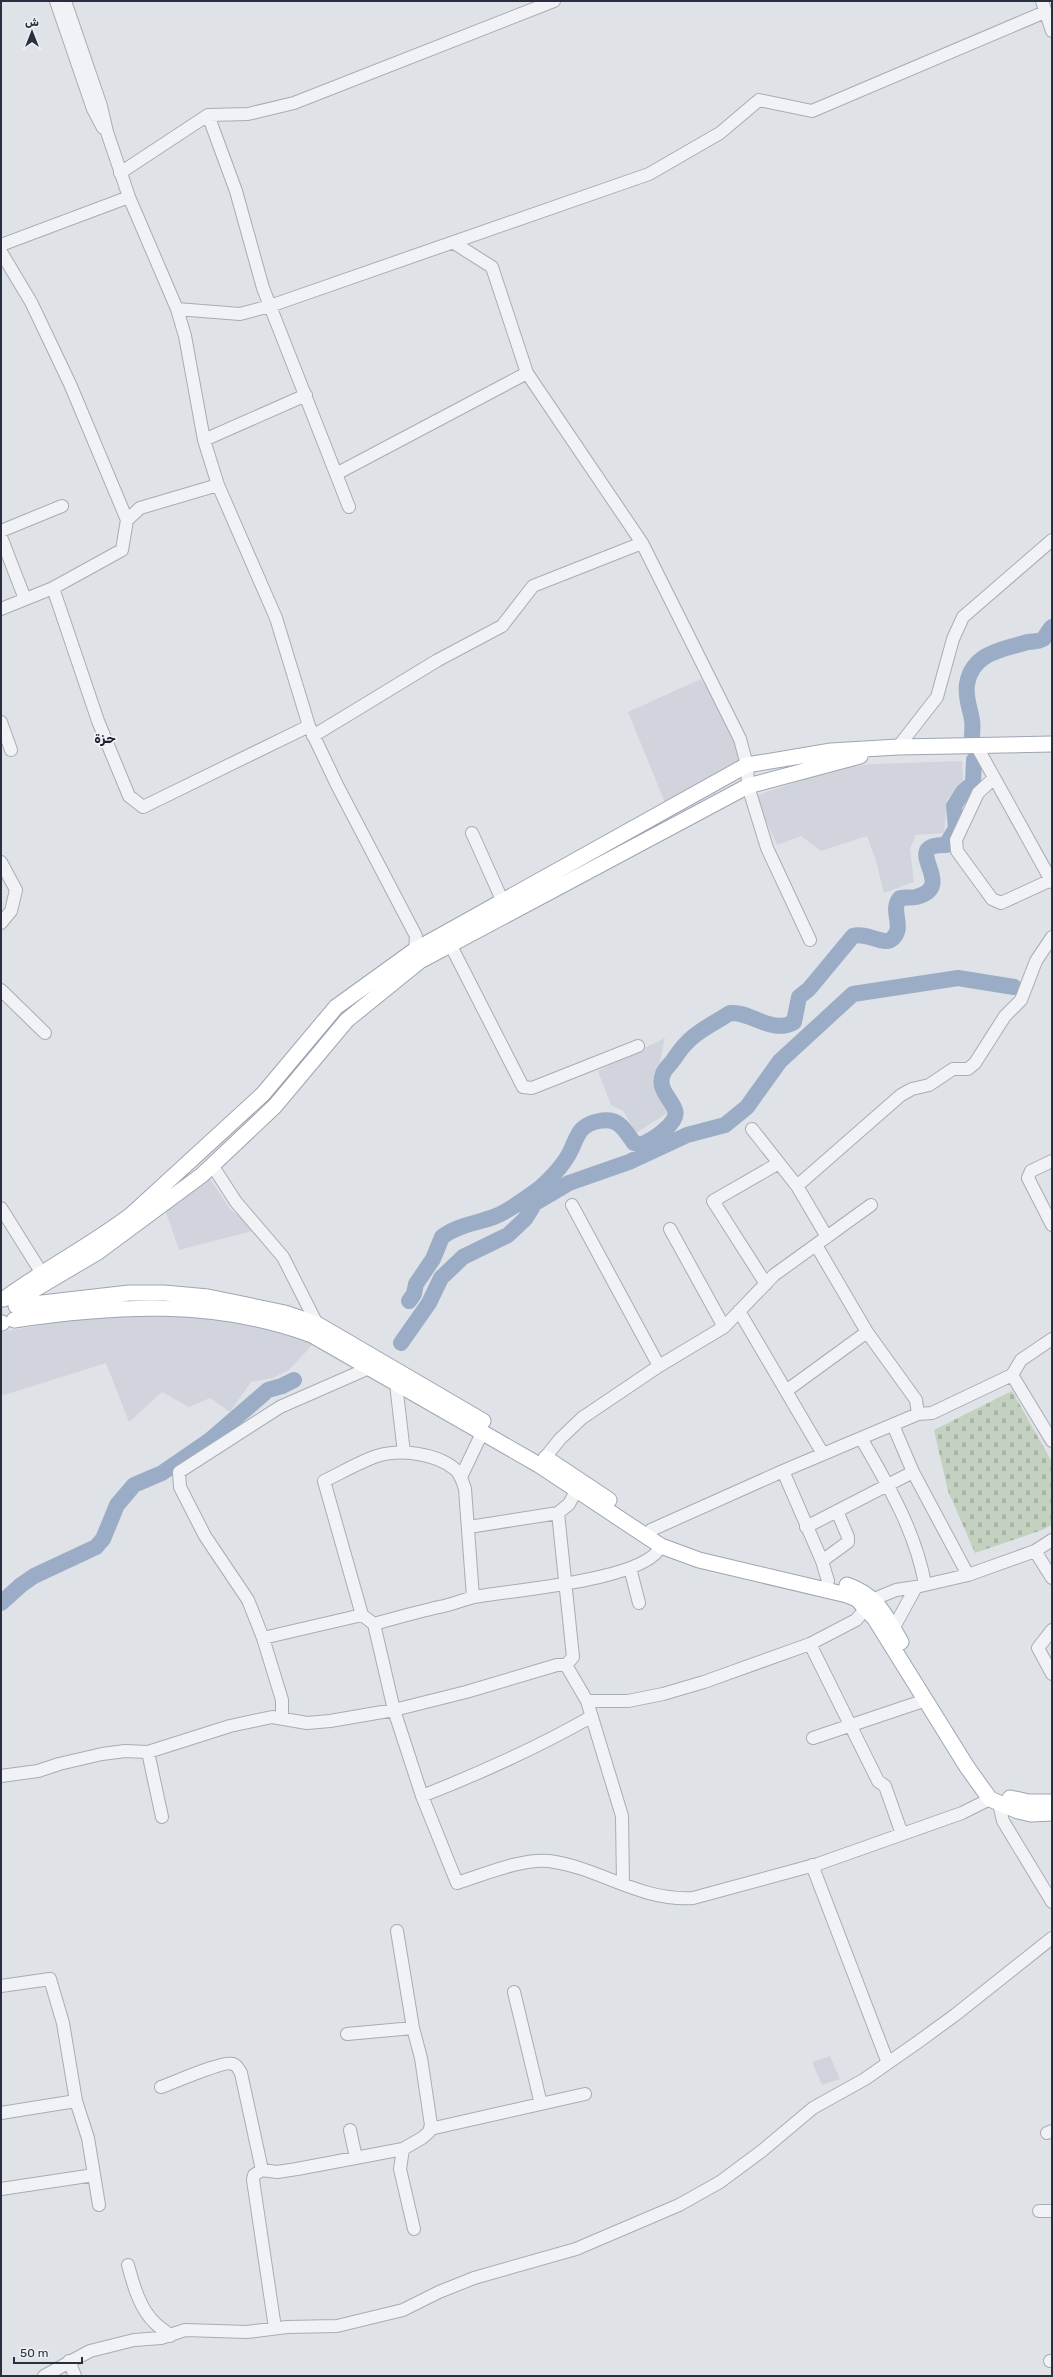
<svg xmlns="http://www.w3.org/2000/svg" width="1053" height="2377" font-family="Rubik,'Noto Naskh Arabic',sans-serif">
  <defs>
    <pattern id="cemetery-stones" width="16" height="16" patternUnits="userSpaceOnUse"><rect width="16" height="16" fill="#c3d1c0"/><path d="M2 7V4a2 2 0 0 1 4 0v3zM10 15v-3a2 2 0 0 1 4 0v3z" fill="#a8b4a6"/></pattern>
  </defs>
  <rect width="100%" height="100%" fill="#dfe2e7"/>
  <path fill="#d1d4dc" d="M701,679L724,713L741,754L731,774L668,810L628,712Z
    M962,761L963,780L947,800L944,833L916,835L910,848L914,882L884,893L876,861L867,836L821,851L801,836L777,845L755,796L834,769L873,764Z
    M665,1038L654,1089L669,1112L636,1133L623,1111L611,1105L598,1071Z
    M210,1179L230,1209L256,1230L179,1250L165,1209Z
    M149,1312L201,1316L281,1331L313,1344L289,1370L273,1378L251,1382L230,1412L210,1398L189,1407L162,1392L129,1422L106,1363L1,1396V1332L86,1317Z
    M830,2056L840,2079L822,2085L812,2062Z"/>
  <path fill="url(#cemetery-stones)" d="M1012,1391L1052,1462V1525L1042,1530L975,1553L948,1491L934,1430Z"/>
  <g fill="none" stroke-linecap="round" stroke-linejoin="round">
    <path stroke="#9badc6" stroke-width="16" d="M972,738C972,732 973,725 972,720C970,707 965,698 967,684C972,653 1003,649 1028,642C1033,641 1038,642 1043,639C1046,636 1049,630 1052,627
      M409,1301L414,1294L416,1284L433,1259L442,1237C457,1225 479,1223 496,1216C509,1211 529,1196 540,1188C551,1178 565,1163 571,1150C578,1135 579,1125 599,1121C619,1117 624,1129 634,1143L640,1145C651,1141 680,1123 675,1110C670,1097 657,1089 663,1074C665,1068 671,1064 674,1059C691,1033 705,1029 730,1013C751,1011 772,1035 794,1022L799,997L809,989L853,936C867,932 884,946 892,939C906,927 889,911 900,898C905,897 911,898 916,897C960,886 897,844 946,845L956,828L954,806L963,792L973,783L974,760
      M401,1343L429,1303L441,1278L463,1257L508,1235L525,1219L535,1203L569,1183L629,1162L687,1135L725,1125L747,1107L780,1061L853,994L958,978L1014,987
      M1,1603L21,1585L34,1576L96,1547L103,1539L117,1505L134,1485L162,1473L210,1440L268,1390L282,1386L294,1380"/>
    <g stroke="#a8acb4" stroke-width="14">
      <path id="minor" d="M56,1L93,109L103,128
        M65,1L101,106L107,132L129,197L177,309L185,336L204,440L218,485L276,618L309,726L337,785L416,936L415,950L418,957
        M1042,1L1052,31
        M208,115L236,191L263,288L349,507
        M120,173L208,115L248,114L294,103L554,1
        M454,243L492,267L527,373L642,543L740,739L747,765L748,786L767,848L810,940
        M1,245L129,197
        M1,252L31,302L70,384L127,520
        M177,309L240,314L270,306L649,174L720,133L759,100L812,111L1045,12
        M204,440L306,395
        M336,474L527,373
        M1,531L62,506
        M1,537L25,599
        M53,588L98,721L129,796L143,807L309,726
        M1,609L53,588L122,550L127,520L140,508L218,485
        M1,722L11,750
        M313,736L438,660L502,626L533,586L642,543
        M976,745L1052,882
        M898,747L937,697L953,639L963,617L1052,540
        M994,778L978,793L956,840L957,851L992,899L1001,903L1051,880
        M472,833L503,902
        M1,862L16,890L11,911L1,923
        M450,944L523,1087L532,1088L638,1046
        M1,990L45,1033
        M752,1129L797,1186L827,1237
        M1052,1161L1031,1171L1028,1178L1052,1225
        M212,1165L236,1202L283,1257L317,1324
        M797,1186L901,1095L912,1089L929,1085L953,1069H968L975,1063L1005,1016L1021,1000L1036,961L1052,937
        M572,1205L659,1366
        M1,1208L41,1272
        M670,1229L724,1327
        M816,1245L867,1332L916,1400L918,1414
        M766,1284L713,1201L779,1163
        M739,1311L823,1454
        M1012,1375L1052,1441
        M396,1384L404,1453
        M786,1391L867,1332
        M893,1425L913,1472L968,1575
        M861,1438C888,1485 915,1530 925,1584
        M540,1464L560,1439L582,1418L659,1366L724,1327L774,1275L871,1205
        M783,1471L822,1561L828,1581
        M461,1477L482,1433
        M469,1527L558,1513L569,1504L576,1491
        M806,1527L913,1472
        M648,1539L651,1530L783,1471L918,1414L932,1413L1012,1375L1021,1360L1052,1339
        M1035,1551L1052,1578
        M822,1561L848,1542V1537L837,1511
        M630,1568L639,1603
        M473,1597L465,1489C463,1482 461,1476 456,1470C437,1453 400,1449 377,1456C359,1462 341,1473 324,1481L362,1615L374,1624L394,1710L422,1796L457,1883C483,1875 522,1858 549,1861C601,1868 638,1901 693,1898L818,1864L962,1813L990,1799
        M374,1624C396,1618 417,1612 439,1607C451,1605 462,1600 474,1597C511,1590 646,1581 661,1546
        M893,1629L916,1587
        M1052,1630L1038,1648L1052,1674
        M263,1638L362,1615
        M810,1644L878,1781L885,1786L902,1834
        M566,1665L587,1701L622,1816L623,1884
        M587,1701H628L663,1694L704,1682L810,1644L856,1620L874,1599L896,1590L916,1587L968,1575L1035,1551L1052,1540
        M282,1718V1700L263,1638L248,1600L205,1536L180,1487L179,1472L280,1407L369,1368
        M813,1738L926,1700
        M148,1752L162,1817
        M1,1776L38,1771L59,1764L102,1754L125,1751L148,1752L230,1726L272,1717L307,1723L330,1721L394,1710L466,1692L557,1665H566L573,1657L558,1513
        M422,1796C481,1773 536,1748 591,1717
        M999,1804L1003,1821L1052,1902
        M812,1865L888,2063
        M1,1986L50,1979L63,2023L76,2101L88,2138L99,2205
        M514,1992L541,2104
        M347,2034L413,2028
        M161,2087C173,2083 224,2060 233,2064C237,2065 239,2070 241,2073L262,2170
        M1,2113L76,2101
        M430,2129L585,2094
        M350,2130L356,2158
        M1047,2133L1052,2131
        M403,2149L400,2169L414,2229
        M1,2189L94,2175
        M1039,2211H1052
        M128,2265C133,2284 140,2310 156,2324C160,2328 166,2331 170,2336
        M275,2328L253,2180L254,2175L262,2170L277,2172L297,2169L403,2149L422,2138L429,2132L431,2125L421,2058L413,2028L397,1931
        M69,2361L75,2376
        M1050,2361H1052
        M44,2376L90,2351L134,2340L161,2338L185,2330L247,2332L287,2327L337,2326L403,2310L439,2292L474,2278L576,2249L679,2205L720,2182L763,2150L813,2108L865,2079L918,2042L955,2015L1052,1938"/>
    </g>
    <g stroke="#9ea5b2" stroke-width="17">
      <path id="major" d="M4,1299C45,1269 90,1246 131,1215L263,1094L336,1007L415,950L747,765L831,751L898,747L1052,744
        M15,1301L98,1252L202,1175L275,1106L347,1020L420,961L748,786L860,756
        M16,1306L129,1293H164L208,1297L285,1313L317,1324L483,1421
        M14,1320C115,1305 215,1299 312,1335L539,1465L661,1546L699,1560L847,1595L857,1599L875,1619L967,1767L990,1799L1018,1811L1031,1814L1052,1813
        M1,1323H2
        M546,1458L609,1500
        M847,1585C878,1596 885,1615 901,1642
        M1010,1798L1029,1802H1052"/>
    </g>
    <use href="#minor" stroke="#f1f2f6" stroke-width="12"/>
    <use href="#major" stroke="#fff" stroke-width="15"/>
  </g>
  <g text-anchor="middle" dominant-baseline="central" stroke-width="4" stroke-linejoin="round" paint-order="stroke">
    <g font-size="13" font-weight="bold" fill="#1b202e" stroke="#eef0f5">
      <text x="105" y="738">حزة</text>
    </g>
  </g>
  <rect width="1053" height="2377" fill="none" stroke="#282f3e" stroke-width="4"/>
  <g transform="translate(32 32)" stroke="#eef0f5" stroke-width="3" paint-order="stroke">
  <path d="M0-3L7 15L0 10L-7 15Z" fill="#282f3e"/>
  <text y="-6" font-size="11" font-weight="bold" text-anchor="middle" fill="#282f3e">ش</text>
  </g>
  <path d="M14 2357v6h68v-6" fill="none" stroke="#282f3e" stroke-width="2"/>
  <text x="20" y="2357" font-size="12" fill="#282f3e" stroke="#eef0f5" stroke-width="3" paint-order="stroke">50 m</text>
</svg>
